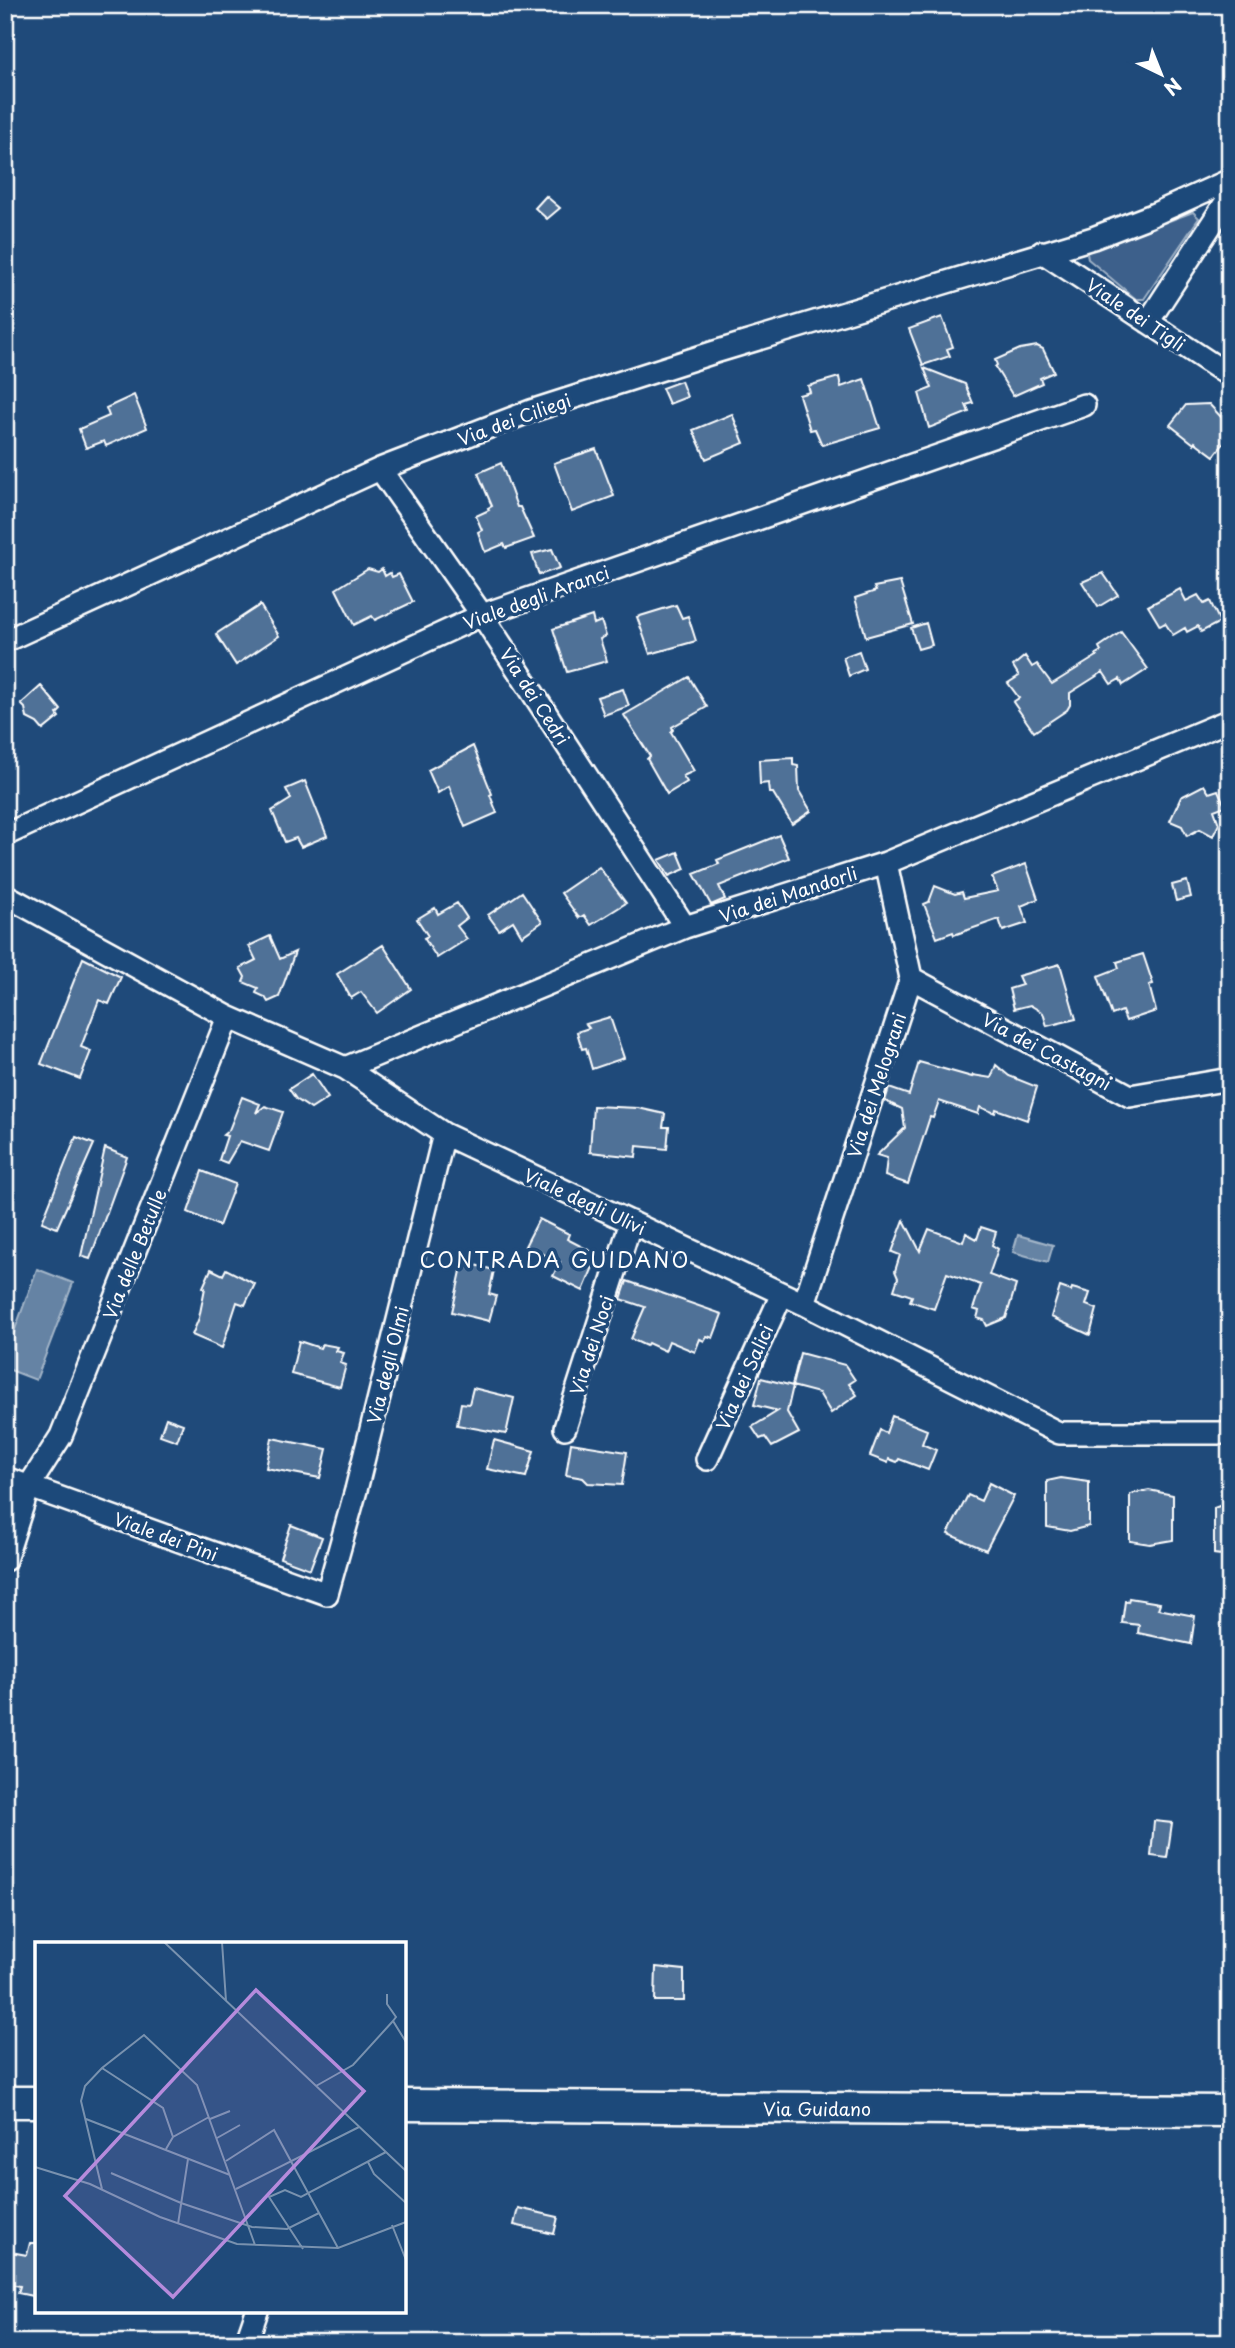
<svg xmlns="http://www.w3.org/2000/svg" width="1235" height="2348" font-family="'Playpen Sans',sans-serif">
  <rect width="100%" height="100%" fill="#1f4a7a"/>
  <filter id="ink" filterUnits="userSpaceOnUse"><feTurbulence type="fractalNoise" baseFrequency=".0143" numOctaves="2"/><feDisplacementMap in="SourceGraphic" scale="14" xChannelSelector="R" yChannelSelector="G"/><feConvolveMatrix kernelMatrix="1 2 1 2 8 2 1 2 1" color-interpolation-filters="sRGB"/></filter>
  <g filter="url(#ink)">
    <path fill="#3c618b" stroke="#9eb0c5" stroke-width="2" d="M1193,212L1199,218L1144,299H1136L1088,259L1087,253L1091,250Z"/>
    <path fill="#6583a4" stroke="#a3b5c8" stroke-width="2" d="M1018,1235L1053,1245L1048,1262L1013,1252Z
      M37,1269L73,1283L36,1380L5,1368V1357Z"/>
    <path fill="#507197" stroke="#fff" stroke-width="2" d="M546,196L560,208L547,219L535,208Z
      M942,317L953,347L947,349L950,356L923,365L909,329Z
      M1037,346L1043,349L1054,372L1040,378L1042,383L1013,396L995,367L997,365L995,360L1020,349Z
      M924,368L965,384L973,403L966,405L969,412L929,428L919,393L932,388Z
      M839,377L841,387L864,379L880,428L822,445L815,429L810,430L799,395L810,392L808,386Z
      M681,381L687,397L669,404L662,388Z
      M134,395L147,428L106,446L104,441L86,448L79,429L109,416L106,408Z
      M1209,404L1221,417L1230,405V435L1214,456L1195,442L1194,444L1170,425L1186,405Z
      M732,414L744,443L706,459L693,430Z
      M596,449L614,496L572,512L554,463Z
      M501,463L517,507H520L534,538L506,548L504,544L485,552L478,532L482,530L476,516L489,510L488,508L492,506L478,473Z
      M552,549L560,568L539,575L532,554Z
      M368,569L378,572L382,569L385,576L390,573L392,577L399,574L413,602L375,620L372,616L354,625L336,589Z
      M1103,573L1118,595L1098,607L1082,582Z
      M900,582L913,624L866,637L855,598L876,591L874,587Z
      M1180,589L1186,601L1198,595L1204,604L1210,601L1220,622L1201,632L1198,626L1187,632L1185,628L1173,635L1165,623L1160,626L1148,606Z
      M260,605L279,636L236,665L216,634Z
      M676,605L682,618L688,616L696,641L650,654L637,617Z
      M592,616L594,624L601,621L606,636L600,639L607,661L567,672L553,629Z
      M926,623L932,645L918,649L911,628Z
      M1121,632L1148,669L1123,685L1120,679L1111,684L1103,672L1070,693V705L1067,710L1034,732L1013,702L1019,698L1008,683L1019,676L1013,666L1025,656L1032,667L1037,664L1052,684L1097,656L1096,654L1101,651L1099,647Z
      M859,651L865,669L849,676L843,657Z
      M689,677L707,707L672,727L673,730L671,732L694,771L683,776L687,782L667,794L647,759L650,756L624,715Z
      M41,686L61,710L57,714L59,717L43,730L37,723L27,718L25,708L21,704Z
      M623,689L629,706L604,715L597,697Z
      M473,746L492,794L490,795L497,813L465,827L449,786L438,793L428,770Z
      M793,758V765L798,766L799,791L811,811L792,824L773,793H769L768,783L760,784L759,760Z
      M305,781L327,836L301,847L296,838L285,842L272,811L291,799L286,789Z
      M1204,785L1209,793L1218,790L1225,806L1214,810L1219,824L1213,836L1200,829L1187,836L1182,826L1170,821L1181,797Z
      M779,835L789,858L719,886L725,899L711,905L694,874L719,864L717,860Z
      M678,852L685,869L669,876L659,860Z
      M1026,864L1038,899L1021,906L1027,923L1003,931L999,919L954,935L953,932L937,938L924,904L929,902L935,886L955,894L962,892L964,898L998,891L992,877Z
      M599,867L626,903L591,925L584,915L579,918L561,893Z
      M1187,881L1191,897L1176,901L1172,885Z
      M522,892L542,922L522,936L513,921L499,930L488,915Z
      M457,903L467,918L457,926L467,939L437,958L424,938L428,936L417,919L435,908L438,914Z
      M270,936L280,959L295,952L279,997L268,1002L265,997L256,993L258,988L243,982L245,977L240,968L256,960L249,946Z
      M383,945L411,989L377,1013L361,992L351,998L337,974Z
      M1143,954L1153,984L1149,985L1156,1011L1126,1021L1122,1011L1112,1015L1098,976L1119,968L1117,962Z
      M83,958L121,977L109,1004L99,1000L81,1047L91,1051L80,1079L41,1064Z
      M1060,964L1076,1019L1047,1026L1043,1013L1030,1005L1014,1009L1009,989L1022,985L1018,976Z
      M610,1017L624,1058L592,1069L586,1048L582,1049L577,1032L589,1028L586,1024Z
      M919,1062L972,1077L973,1075L991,1078L996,1065L1009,1076L1037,1087L1027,1120L996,1109L995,1113L980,1107L978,1114L939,1101L933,1118L930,1117L908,1184L885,1176L887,1158L877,1155L905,1128L902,1109L885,1101L889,1088L909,1095Z
      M312,1074L328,1098L311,1109L296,1099L289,1089Z
      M242,1097L260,1104L256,1113L265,1106L283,1112L269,1151L240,1141L227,1163L219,1160L227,1136L223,1135L229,1130Z
      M593,1106L638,1108L665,1114L663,1127H669L667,1149L637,1146L636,1157L590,1152Z
      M76,1137L94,1144L57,1228L42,1222Z
      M105,1148L127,1157L90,1259L81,1256Z
      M202,1171L235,1184L219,1226L188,1212Z
      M539,1219L569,1234L567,1239L598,1255L583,1291L553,1276L560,1262L525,1246Z
      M904,1220L920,1251L929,1229L963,1242L966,1233L977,1239L981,1227L996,1232L992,1245L998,1249L989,1275L1016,1285L1006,1318L987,1326L984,1320L977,1318L979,1311L973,1309L981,1285L947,1273L934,1309L910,1301L912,1296L894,1290L898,1278L895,1271L900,1255L892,1252Z
      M463,1262L494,1270L489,1294L496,1296L489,1321L452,1312Z
      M211,1269L223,1275L226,1269L255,1284L245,1305L237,1302L222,1348L192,1335L199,1318L205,1288L203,1287Z
      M627,1281L722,1314L713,1338L707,1336L704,1341L700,1339L695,1352L669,1341L665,1351L648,1343L646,1346L631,1339L645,1307L621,1299Z
      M1060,1287L1071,1291L1072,1288L1090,1293L1086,1305L1097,1309L1090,1335L1051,1317Z
      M299,1341L320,1348L322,1344L338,1347L336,1351L344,1353L340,1363L346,1365L340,1387L291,1374Z
      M800,1353L845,1365L855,1380L849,1384L857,1395L831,1413L819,1393L792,1386Z
      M761,1378L793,1386L787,1412L799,1433L772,1447L765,1437L760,1439L752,1427L778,1411L754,1405Z
      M473,1388L514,1398L506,1434L457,1425L461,1403L469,1404Z
      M892,1416L927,1430L922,1444L936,1450L928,1470L899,1459L897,1462L889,1459L888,1463L870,1456L880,1430L886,1433Z
      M166,1418L183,1424L177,1441L160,1435Z
      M272,1438L327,1449L320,1478L266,1468Z
      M494,1440L534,1451L526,1477L487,1469Z
      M571,1443L627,1452L622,1485L588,1483L583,1478L566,1475Z
      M1061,1478L1089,1482V1526L1070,1531L1047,1527V1481Z
      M989,1483L1014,1496L986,1550L948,1534L968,1495L981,1501Z
      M1149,1490L1173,1495V1540L1150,1544L1130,1541V1494Z
      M1230,1502V1556L1214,1554V1508Z
      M291,1525L322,1537L310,1569L280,1558Z
      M1129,1598L1160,1603L1158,1609L1195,1616L1191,1644L1138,1633L1139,1625L1122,1623L1125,1601L1128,1602Z
      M1154,1821L1172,1823L1167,1858L1151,1856Z
      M656,1967L684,1970V2001H655Z
      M518,2208L558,2217L554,2234L514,2225Z
      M30,2243H37V2297L18,2293L20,2286L5,2283V2251L27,2255Z"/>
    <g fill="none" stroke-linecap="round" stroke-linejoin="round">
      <g stroke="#fff" stroke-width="26">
        <path id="street" d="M1042,252L1230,376
          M1148,322L1230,196
          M380,469L482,615L685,927
          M5,641L380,469L531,411L715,352L1093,238L1150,216L1230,180
          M5,835L482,615L1084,405
          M5,895L228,1017L345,1068L444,1134L804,1304L1059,1433H1230
          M911,978L1130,1096L1230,1079
          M345,1068L685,927L886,863L1230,720
          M804,1304L911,978L886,863
          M565,1428L631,1222
          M707,1459L782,1294
          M5,1478L327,1594L356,1490L444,1134
          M5,1560L29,1486L61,1436L228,1017
          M246,2343L257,2311"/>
      </g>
      <g stroke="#fff" stroke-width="35">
        <path id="secondary" d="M5,2102H37
          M404,2105L1230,2111"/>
      </g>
      <use href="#street" stroke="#1f4a7a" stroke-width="21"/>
      <use href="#secondary" stroke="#1f4a7a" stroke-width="30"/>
    </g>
  </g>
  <g text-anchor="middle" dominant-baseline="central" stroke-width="7" stroke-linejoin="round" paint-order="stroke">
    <g font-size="18" fill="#fff" stroke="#1f4a7a">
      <text transform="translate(1136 314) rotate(34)">Viale dei Tigli</text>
      <text transform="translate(514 419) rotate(-20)">Via dei Ciliegi</text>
      <text transform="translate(536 597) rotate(-20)">Viale degli Aranci</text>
      <text transform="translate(535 696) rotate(57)">Via dei Cedri</text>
      <text transform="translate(788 894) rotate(-18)">Via dei Mandorli</text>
      <text transform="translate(1047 1051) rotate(28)">Via dei Castagni</text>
      <text transform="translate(876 1085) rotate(-72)">Via dei Melograni</text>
      <text transform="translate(585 1201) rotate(25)">Viale degli Ulivi</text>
      <text transform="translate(134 1254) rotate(-68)">Via delle Betulle</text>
      <text transform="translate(591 1345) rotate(-72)">Via dei Noci</text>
      <text transform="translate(387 1365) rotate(-76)">Via degli Olmi</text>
      <text transform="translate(744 1377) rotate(-66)">Via dei Salici</text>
      <text transform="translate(166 1536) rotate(20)">Viale dei Pini</text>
      <text x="817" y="2108">Via Guidano</text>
    </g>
    <g font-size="21" letter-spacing="2" fill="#fff" stroke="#1f4a7a">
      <text x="555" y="1259">CONTRADA GUIDANO</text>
    </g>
  </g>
  <g transform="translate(35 1942)">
    <rect width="371" height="371" fill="#1f4a7a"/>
    <path fill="none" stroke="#7992af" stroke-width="2" d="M129,0L371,229M187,0L191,59M352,52V62L361,75L358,79M67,126L128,166L138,195M281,144L318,123L358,79L371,100M51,177L195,233M175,177L195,169M182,196L205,183M131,207L138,195L174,175M191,219L239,188L303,306M333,220L339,232L371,261M0,225L55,242L125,275L202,302L303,306L371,280M76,231L146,261L217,285L252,287L284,271M67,247L46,159L50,144L67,126L109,93L162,143L220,303M201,247L324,185M143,282L153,217M357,283L371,318M268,307L234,255L250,248L266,255L351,210"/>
    <path fill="#b68bdc" fill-opacity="0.15" stroke="#b68bdc" stroke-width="3.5" d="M221,48L329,149L138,355L30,254Z"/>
    <rect width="371" height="371" fill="none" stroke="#fff" stroke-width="3.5"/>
  </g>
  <rect width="1235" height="2348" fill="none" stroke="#1f4a7a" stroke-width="28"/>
  <rect x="14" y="14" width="1207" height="2320" fill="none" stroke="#fff" stroke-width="2.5" filter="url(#ink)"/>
  <g transform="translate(1161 74) rotate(137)" stroke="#1f4a7a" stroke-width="5" paint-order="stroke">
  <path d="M0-5L12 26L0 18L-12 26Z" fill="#ffffff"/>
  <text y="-10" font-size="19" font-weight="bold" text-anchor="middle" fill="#ffffff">N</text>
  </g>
</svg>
